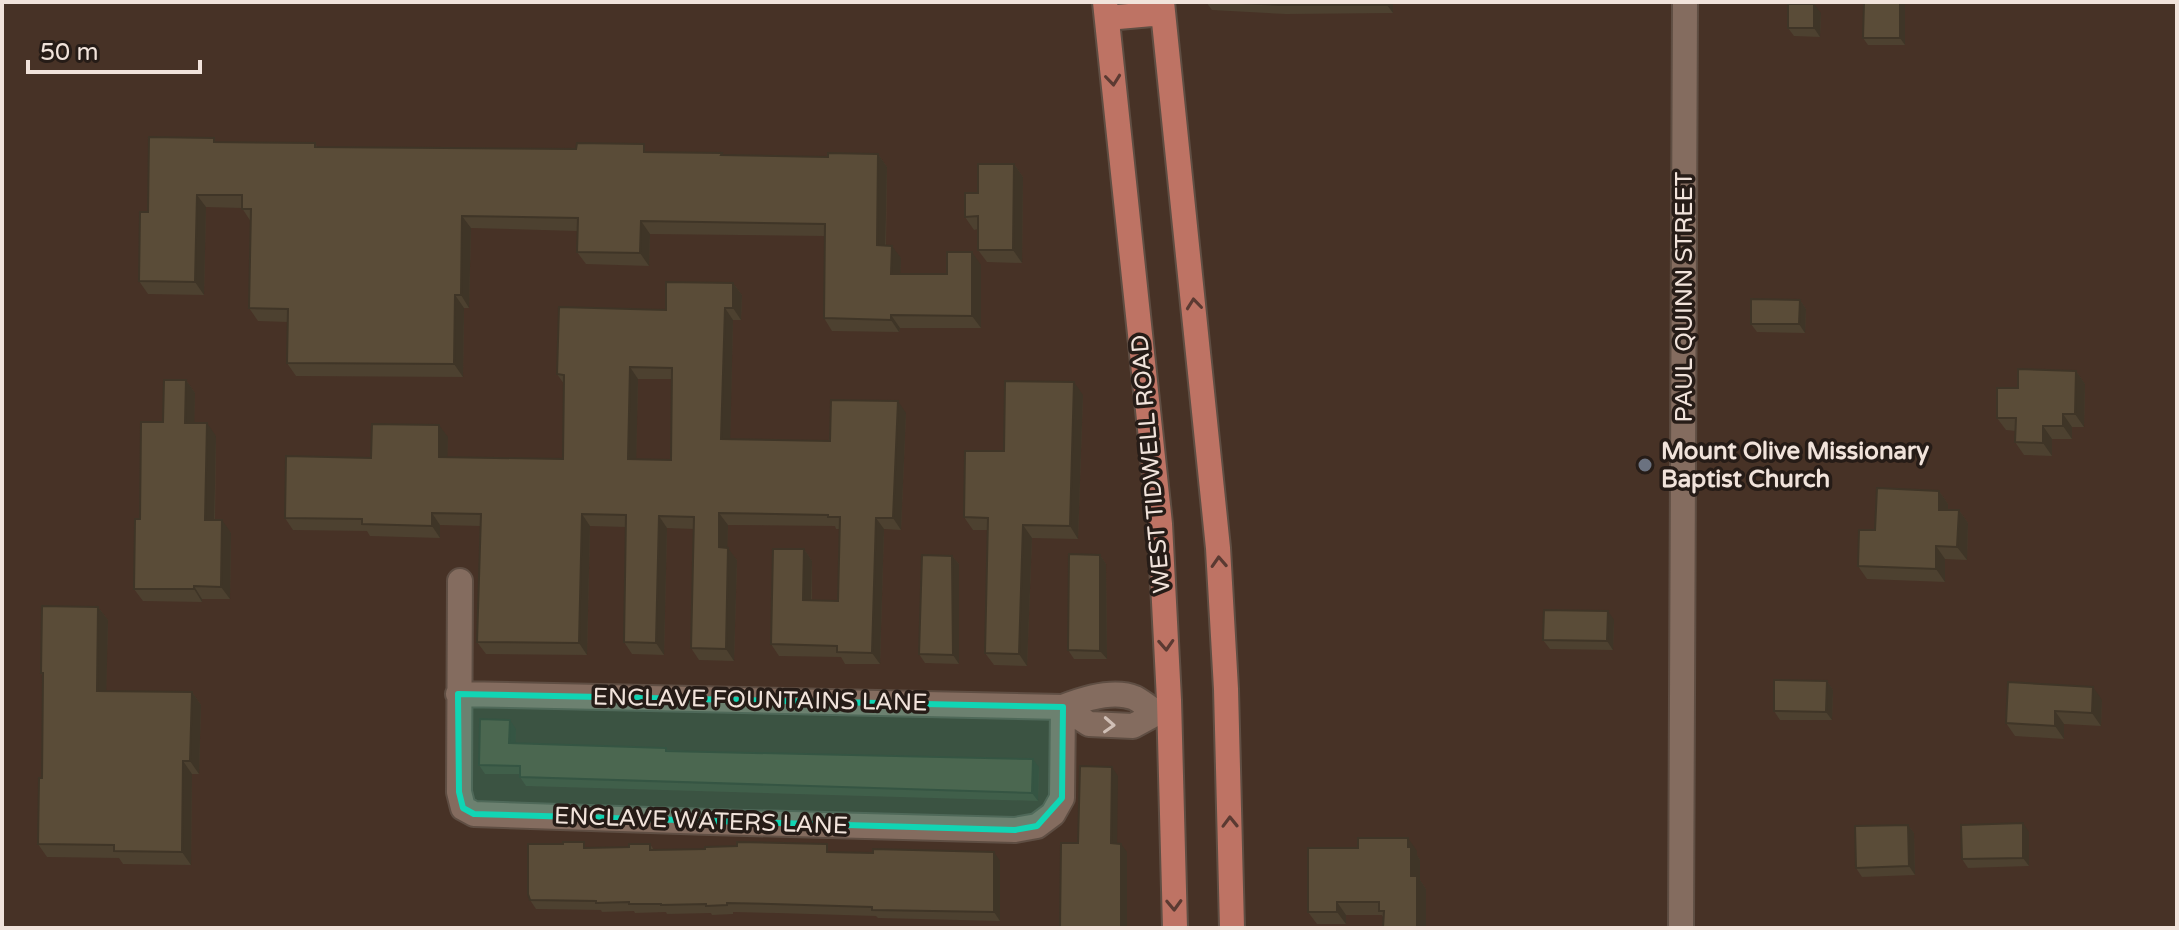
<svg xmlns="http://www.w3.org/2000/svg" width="2179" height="930" font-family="'Varela Round',sans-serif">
  <rect width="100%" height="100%" fill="#473226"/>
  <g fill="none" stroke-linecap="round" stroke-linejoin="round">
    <g stroke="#5f4e43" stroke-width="28">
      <path id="minor" d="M460,581L459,792L463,808L474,814L710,822L1015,830L1037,826L1053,814L1062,798L1063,707
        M458,694L1063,707C1083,699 1113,689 1135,698C1142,702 1150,708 1157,713
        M1063,707L1089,724L1133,726L1157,713H1169
        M1681,928L1685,2"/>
    </g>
    <g stroke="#5f4e43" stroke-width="28">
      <path id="major" d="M1105,2L1160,524L1169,700L1175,928
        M1162,2L1218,548L1226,689L1232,928
        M1107,18L1163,13"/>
    </g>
    <use href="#minor" stroke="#846c5f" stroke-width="24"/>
    <use href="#major" stroke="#be7364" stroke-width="24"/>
  </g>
  <path fill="#4d4130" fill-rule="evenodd" d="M1206,2H1393V13L1286,14L1212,10Z
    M1864,2H1905V45H1868L1863,38Z
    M1821,13L1820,37L1794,36L1788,28Z
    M217,142L315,143L317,147L722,153L723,155L828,157L878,154L887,167L886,245L901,258L900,274H947L981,265V328H900L899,332L832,331L824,318L825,236L650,234L649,266L586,264L577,252V231L471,228L469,308H464L463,377L296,376L287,363L288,322L258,321L249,308L251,222L242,208L206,207L204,295L148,294L139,281L148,212Z
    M1014,164L1023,177L1022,263L987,262L978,250V229L974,230L965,217L978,193Z
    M733,283L742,295L741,320H733L730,439L830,441L906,413L901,530L884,529L880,664H845L841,657L779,656L771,644L804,549L812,561V601H838L840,529H836L835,526L728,525L727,548L737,560L734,661L699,660L691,648L694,529L667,528L664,655L632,654L624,642L626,527L590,526L587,655L486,654L477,642L480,526L440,525V538L370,536L367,531L293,530L285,518L371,458L448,437L447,457L563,459L564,384L557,374L666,310ZM638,379H671V460H636Z
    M1800,300L1806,309L1805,333L1757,332L1751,324Z
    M2076,371L2085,384L2084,427H2072V439H2052V456L2024,455L2015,442L2016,431L2006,430L1997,418L2018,388Z
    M186,380L195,393L194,423L216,436L215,520L231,533L230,599H202V602L143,601L134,589L163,422Z
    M1083,395L1078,539L1032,538L1027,666L994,665L985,653L988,530H973L964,517L1004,451Z
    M1939,491L1948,504V510H1959L1968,523L1967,560L1945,559V582L1867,579L1858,566L1875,530Z
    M1100,555L1106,564L1107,659H1074L1068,650Z
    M952,556L959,564V664L925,663L919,654Z
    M98,607L108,620L106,691L192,692L201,705L199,774H192L191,865L123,864L119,858L47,857L38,844L42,778L43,677L41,673Z
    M1614,620L1613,650L1550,649L1543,640Z
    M1827,681L1833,690L1832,720H1780L1774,711Z
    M2102,700L2101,726L2064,724V739L2015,736L2006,723Z
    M516,729L515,743L1039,767L1038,801L526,786L520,777V774H485L479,765Z
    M1908,825L1914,833L1915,875L1862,877L1856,868Z
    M2029,832V866L1968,868L1962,859Z
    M650,844L654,850L832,852L1000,861V921L878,918L876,916L777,913L733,912V914L712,915L711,913L667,914L666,912L635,913L634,911L602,912L601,910L536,909L530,900L588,848L629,847Z
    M1417,851V855L1420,860V880L1426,889V928H1383V917L1382,915H1346V924H1317L1308,912Z"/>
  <path fill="#3f3527" d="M1387,2H1393V13L1387,5Z
    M1900,2H1905V45L1900,38Z
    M1814,4L1821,13L1820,37L1814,28Z
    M878,154L887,167L885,258L877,245Z
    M1014,164L1023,177L1022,263L1013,250Z
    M197,195L206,207L204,295L195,282Z
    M462,216L471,228L469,308L461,295Z
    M641,221L650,234L649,266L640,253Z
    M892,246L901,258L900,286L891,274Z
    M972,252L981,265V328L972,316Z
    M733,283L742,295L741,320L733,308Z
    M455,295L464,308L463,377L454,364Z
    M1800,300L1806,309L1805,333L1799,324Z
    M725,308L733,320L730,451L721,439Z
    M891,315L900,328L899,332L891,320Z
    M630,367L638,379L636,471L628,459Z
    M2076,371L2085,384L2084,427L2075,414Z
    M186,380L195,393L194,436L185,423Z
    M1074,382L1083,395L1078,539L1070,526Z
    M898,401L906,413L901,530L893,518Z
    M2063,414L2072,427V439L2063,426Z
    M207,423L216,436L214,533L205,520Z
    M439,425L448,437L447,469L439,457Z
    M2043,426L2052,439V456L2043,443Z
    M1939,491L1948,504V523L1939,510Z
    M1959,510L1968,523L1967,560L1957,547Z
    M432,513L440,525V538L432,526Z
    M719,513L728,525L727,559L719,547Z
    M582,514L590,526L587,655L579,643Z
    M659,516L667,528L664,655L656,643Z
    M876,518L884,529L880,664L872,653Z
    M222,520L231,533L230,599L221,587Z
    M1023,525L1032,538L1027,666L1019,654Z
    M1936,546L1945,559V582L1936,569Z
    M728,548L737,560L734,661L726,649Z
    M804,549L812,561L811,612L803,600Z
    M1100,555L1106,564L1107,659L1100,651Z
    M952,556L959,564V664L953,655Z
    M194,586L202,599V602L194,589Z
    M98,607L108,620L106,704L97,691Z
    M1608,611L1614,620L1613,650L1607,641Z
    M1827,681L1833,690L1832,720L1826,712Z
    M2093,687L2102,700L2101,726L2092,713Z
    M192,692L201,705L199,774L190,761Z
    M2055,711L2064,724V739L2055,726Z
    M510,720L516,729L515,752L509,743Z
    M1033,759L1039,767L1038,801L1032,793Z
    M183,761L192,774L191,865L182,852Z
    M1112,767L1118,776L1117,852L1111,843Z
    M2023,823L2029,832V866L2023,858Z
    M1908,825L1914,833L1915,875L1909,866Z
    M1408,838L1417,851V855L1420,860V880L1426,889V928H1417Z
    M1121,844L1127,852V928H1121Z
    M994,852L1000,861V921L994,912Z
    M1337,902L1346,915V924L1337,912Z"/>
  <path fill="#5a4c38" stroke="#3f3527" stroke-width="2" fill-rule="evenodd" d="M1217,2H1387V5H1280Z
    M1864,2H1900V38H1863Z
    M1788,4H1814V28H1788Z
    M149,137L214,138V142L315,143V147L576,149L577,143L644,144V152L722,153L721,155L828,157V153L878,154L877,245L892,246L891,274H947V252H972V316L891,315V320L824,318L825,224L641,221L640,253L577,252L578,218L462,216L461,295H455L454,364L287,363L288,309L249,308L251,209H242V195H197L195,282L139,281L140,212H148Z
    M978,164H1014L1013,250H978V216L965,217V193H978Z
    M666,282L733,283V308H725L721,439L830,441L831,400L898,401L893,518H876L872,653L837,652V646L771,644L773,549H804L803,600L838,601L840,517H828V515L719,513V547L728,548L726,649L691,648L694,517L659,516L656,643L624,642L626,515L582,514L579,643L477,642L481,514L432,513V526L362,524V519L285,518L286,456L371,458L372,424L439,425V457L563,459L564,375L557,374L559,307L666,310ZM630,367L672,368L671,460L628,459Z
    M1751,299L1800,300L1799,324H1751Z
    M2018,369L2076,371L2075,414H2063V426H2043V443L2015,442L2016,418H1997V388H2018Z
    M164,380H186L185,423H207L205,520H222L221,587L194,586V589H134L135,519H140L141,422H163Z
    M1005,381L1074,382L1070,526L1023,525L1019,654L985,653L988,518L964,517L965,451H1004Z
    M1877,488L1939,491V510H1959L1957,547L1936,546V569L1858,566L1859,530H1875Z
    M1069,554L1100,555V651L1068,650Z
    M922,555L952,556L953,655L919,654Z
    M42,606L98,607L97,691L192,692L190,761H183L182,852L114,851V845L38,844L39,778H42L43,673H41Z
    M1544,610L1608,611L1607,641L1543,640Z
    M1774,680L1827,681L1826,712L1774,711Z
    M2008,682L2093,687L2092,713L2055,711V726L2006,723Z
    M480,719L510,720L509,743L666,748V751L1033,759L1032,793L520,777V766L479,765Z
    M1080,766L1112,767L1111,843L1121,844V928H1060L1061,843H1078Z
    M2023,823V858L1962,859L1961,825Z
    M1908,825L1909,866L1856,868L1855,826Z
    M1358,838H1408V847H1411V876H1417V928H1383L1384,911H1379V902H1337V912H1308V848H1358Z
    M563,842H584V848L629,847V844H650V850L705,849V847L737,846V842L827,844V852L873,853V849L994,852V912L872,910V907L771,904L727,903V905L706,906V904L661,905V904H629V902L596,903V901L530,900L528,894V844H563Z"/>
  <defs><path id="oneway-chevron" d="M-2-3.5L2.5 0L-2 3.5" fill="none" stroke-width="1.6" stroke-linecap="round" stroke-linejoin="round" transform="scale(2)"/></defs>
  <g stroke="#5b3a32">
    <use href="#oneway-chevron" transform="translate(1113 80) rotate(84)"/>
    <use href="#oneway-chevron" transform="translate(1194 304) rotate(-96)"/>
    <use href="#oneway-chevron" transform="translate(1219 562) rotate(-93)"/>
    <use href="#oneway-chevron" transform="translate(1166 645) rotate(87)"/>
    <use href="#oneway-chevron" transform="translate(1230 822) rotate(-91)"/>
    <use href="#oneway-chevron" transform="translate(1174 905) rotate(88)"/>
  </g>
  <use stroke="#d0bfb6" href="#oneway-chevron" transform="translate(1109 725) rotate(3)"/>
  <path fill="#11d5b4" fill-opacity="0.2" stroke="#11d5b4" stroke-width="6" stroke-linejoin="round" d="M458,694L1063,707L1062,798L1037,826L1015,830L474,814L463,808L459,792Z"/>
  <circle fill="#6b7280" stroke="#261c17" stroke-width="3" cx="1645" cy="465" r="8"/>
  <g text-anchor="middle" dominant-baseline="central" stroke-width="7" stroke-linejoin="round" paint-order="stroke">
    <g font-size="24" fill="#f1e3db" stroke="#261c17">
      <text transform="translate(1684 297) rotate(-90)">PAUL QUINN STREET</text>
      <text transform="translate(1151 464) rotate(-95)">WEST TIDWELL ROAD</text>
      <text transform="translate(760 700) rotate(1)">ENCLAVE FOUNTAINS LANE</text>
      <text transform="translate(701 821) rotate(2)">ENCLAVE WATERS LANE</text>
    </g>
    <g font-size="24" font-weight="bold" fill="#f1e3db" stroke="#261c17" text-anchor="start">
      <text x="1661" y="451">Mount Olive Missionary<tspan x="1661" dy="28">Baptist Church</tspan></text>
    </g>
  </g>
  <rect width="2179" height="930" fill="none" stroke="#f1e3db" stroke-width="8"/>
  <path d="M28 60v12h172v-12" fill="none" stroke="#f1e3db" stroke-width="4"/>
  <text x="40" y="60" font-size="24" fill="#f1e3db" stroke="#261c17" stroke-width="6" paint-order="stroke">50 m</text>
</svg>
